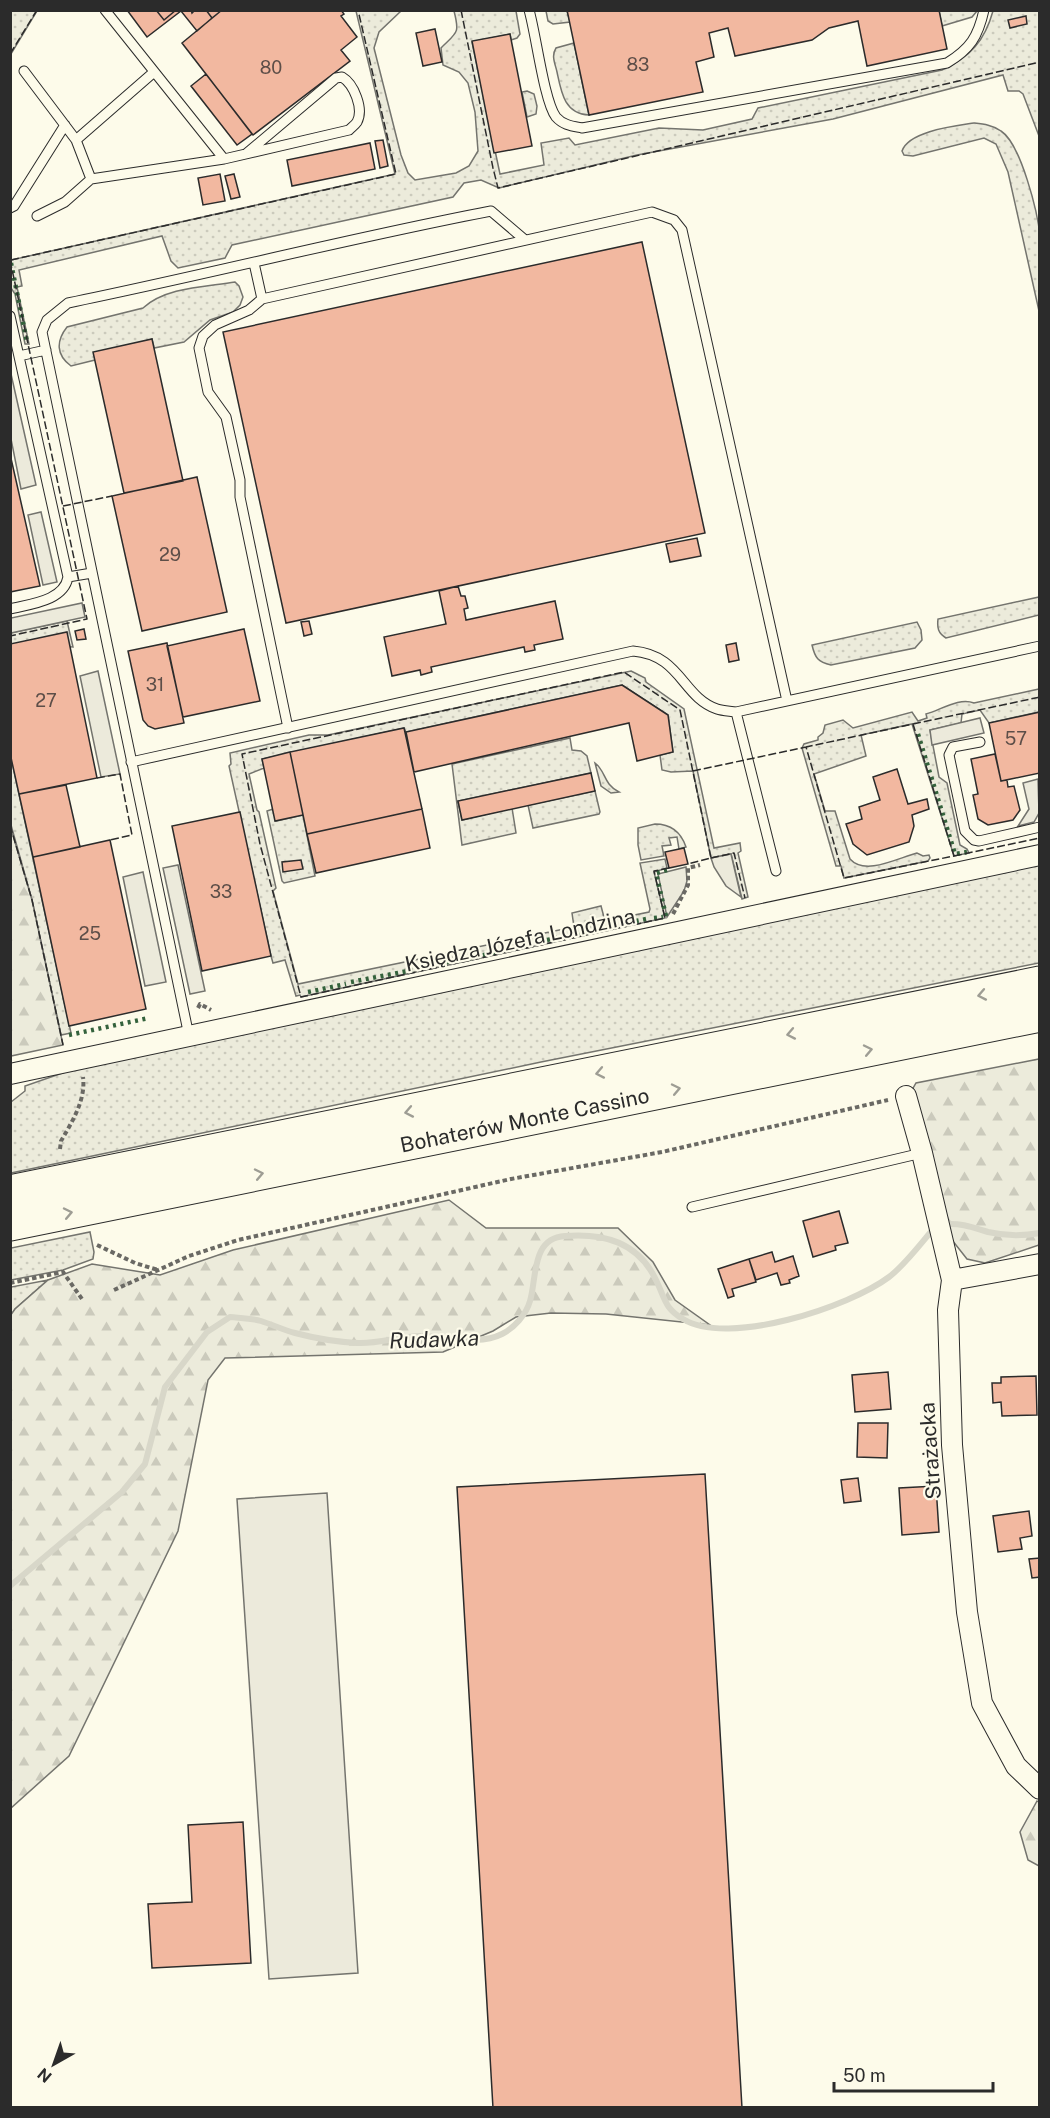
<svg xmlns="http://www.w3.org/2000/svg" width="1050" height="2118" font-family="'Public Sans',sans-serif">
  <defs>
    <pattern id="grass-dots" width="8" height="8" patternUnits="userSpaceOnUse" patternTransform="scale(1.5)"><rect width="8" height="8" fill="#ecebdb"/><path d="M2 2h.1M6 6h.1" fill="none" stroke="#cbcabc" stroke-width="1.8" stroke-linecap="round"/></pattern>
    <pattern id="forest-firs" width="22" height="20" patternUnits="userSpaceOnUse" patternTransform="scale(1.5)"><rect width="22" height="20" fill="#ecebdb"/><path d="M5 1l3.5 6h-7zM16 11l3.5 6h-7z" fill="#cbcabc"/></pattern>
  </defs>
  <rect width="100%" height="100%" fill="#fdfbea"/>
  <path fill="url(#grass-dots)" stroke="#74746e" stroke-width="1.5" d="M11,10L37,11L11,54L10,11Z
    M356,11H401L379,32L374,48L401,155L408,173L415,180L456,173L469,166L478,151L475,112L468,83L459,72L443,65L441,48C457,32 460,34 454,11H516L520,34L517,38L511,40L510,34L472,42L500,174L544,165L541,143L569,138L575,145L659,128L703,130L752,119L758,108L942,70C970,58 985,40 993,11H1039V136L1023,94L1019,91H1008L1003,75L833,119L637,155L499,188L481,180L464,183L453,197L232,245L225,258L178,268L171,261L162,236L19,270L22,286L17,287L29,344H25L15,294L11,288V260L395,174Z
    M546,11H567L570,22L553,24L548,21Z
    M939,11H977L972,17L942,26Z
    M574,43L589,115C564,114 561,91 557,72C555,63 551,56 556,48Z
    M527,91L534,94L537,106L536,114L527,117L522,92Z
    M974,123C983,124 993,125 1001,131C1021,144 1038,213 1040,237C1041,262 1040,287 1039,311L1008,172L996,144L984,138L913,156L904,155L902,151C909,131 955,126 974,123Z
    M235,282L239,286L243,297L240,305L233,312L210,320L184,342L154,348L152,339L95,360L71,366C56,355 56,341 67,327L143,308C166,287 205,287 235,282Z
    M1039,597V615L946,638C938,633 937,628 938,619Z
    M67,621L73,647L11,644L10,633Z
    M917,622L921,630L922,640L915,648L831,665C818,662 815,658 812,645Z
    M631,671L645,678L646,682L684,709L714,848L740,843L741,851L738,853L748,897L742,899L731,854L711,858L693,771L671,772L662,770L660,755L673,752L668,715L622,685L406,732L404,728L262,759L264,768L249,774L257,810L259,812L276,888L273,891L298,984L574,927L572,913L601,906L605,921L649,912L650,909L640,863L665,859L667,868L654,872L665,918L301,997L300,995L296,996L285,960L273,963L271,956L229,766L231,764L230,753L309,735H328Z
    M1039,689V712L989,723L980,710L962,714L961,723L930,730L939,777L947,783L960,845L967,849L969,853L954,856L912,724L861,735L866,756L814,774L825,811H835L850,859C865,876 898,858 917,853L923,856L929,855L930,858L928,861L844,878L841,866H836L802,748L804,744L818,740V737L823,733L825,725L843,720L853,728L912,712L918,721L927,718L926,714C941,710 959,697 974,703Z
    M570,738L572,750L581,751L587,756L591,773L458,801L462,820L512,808L516,833L462,845L452,764Z
    M10,753L71,1033L61,1035L32,900L11,825Z
    M595,763C606,771 603,784 619,792L611,793L601,786Z
    M595,791L600,812L599,814L533,828L528,805Z
    M273,809L276,821L303,815L315,876L284,883L282,881L267,811Z
    M655,824C671,824 681,832 686,847L679,849L677,837L669,838L671,845L662,846L664,856L641,860L638,845V828Z
    M1039,864V963L541,1062L11,1173V1102L25,1091V1086L74,1069Z
    M90,1232L94,1252L93,1259L63,1270L11,1280V1248Z
    M48,1280L15,1309L11,1316V1287Z"/>
  <path fill="url(#forest-firs)" stroke="#74746e" stroke-width="1.5" d="M10,825L32,900L63,1045L11,1056Z
    M1039,1059V1245L985,1263L967,1259L952,1240L912,1090L916,1083Z
    M449,1200L486,1228H618L653,1262L675,1300L710,1325L606,1314L551,1313L516,1317L493,1331L443,1352L225,1358L208,1380L178,1531L69,1756L11,1808L10,1316L15,1309L48,1280L92,1264L160,1275L233,1250Z
    M1037,1801L1040,1803L1039,1866L1028,1860L1020,1832Z"/>
  <path fill="#eceadb" stroke="#74746e" stroke-width="1.5" d="M11,374L36,485L21,489L11,439Z
    M41,512L57,582L43,585L28,515Z
    M82,603L85,617L11,633V618Z
    M98,671L120,774L101,777L80,676Z
    M980,718L984,733L932,745L930,730Z
    M1038,779L1039,813L1034,822L1018,826L1029,809L1023,783Z
    M731,854L741,897L726,886L714,867L711,858Z
    M178,865L205,991L190,994L163,868Z
    M686,867L687,881L684,891L667,917L658,874Z
    M143,872L166,982L145,986L123,877Z
    M327,1493L358,1973L269,1979L237,1499Z"/>
  <g fill="none" stroke-linecap="round" stroke-linejoin="round">
    <path stroke="#d8d7c9" stroke-width="6" d="M947,1224C962,1223 974,1228 988,1232C1005,1236 1023,1236 1040,1233
      M10,1586L122,1492L145,1464L165,1387L207,1332L230,1317C240,1318 251,1318 261,1321C273,1325 284,1330 295,1333C314,1338 338,1342 358,1343C379,1344 400,1336 421,1336C446,1336 479,1346 502,1334C514,1328 526,1315 530,1301C537,1278 531,1238 565,1236C604,1233 638,1242 656,1280C665,1298 664,1308 683,1319C728,1347 849,1307 889,1277C905,1265 921,1243 935,1227"/>
  </g>
  <path fill="#f2b8a0" stroke="#2b2b2b" stroke-width="1.5" d="M127,10H156L164,20L176,10H191L192,13L195,10H206L212,18L197,31L181,11L147,37Z
    M156,10H176L164,20Z
    M206,10H222L212,18Z
    M222,10H341L344,14L341,16L357,37L341,50L350,61L253,135L182,43Z
    M567,10H939L947,49L867,66L858,21L829,28L812,40L735,56L728,28L709,33L714,57L696,62L703,92L589,115Z
    M1026,16L1027,24L1010,28L1008,20Z
    M435,29L442,62L423,66L416,33Z
    M510,34L532,146L494,153L472,41Z
    M206,74L252,134L237,145L191,86Z
    M383,140L388,166L380,168L375,141Z
    M370,143L375,169L292,186L287,160Z
    M220,174L225,201L203,205L198,178Z
    M234,174L240,197L231,199L225,176Z
    M642,242L705,533L286,623L223,332Z
    M152,339L183,481L124,493L93,352Z
    M10,454L40,586L10,592Z
    M197,477L227,612L142,631L112,496Z
    M697,538L701,556L670,562L666,544Z
    M458,586L461,596H465L468,608L464,609L466,620L555,601L563,639L534,645L535,650L525,652L524,647L431,667L432,672L421,675L420,670L392,676L384,637L446,624L439,591Z
    M309,621L312,634L304,636L301,622Z
    M84,629L86,639L77,640L75,631Z
    M244,629L260,701L183,717L167,646Z
    M67,632L97,778L19,794L10,753V644Z
    M167,643L184,723L155,729L148,726L143,720L128,651Z
    M736,643L739,660L729,662L726,645Z
    M622,685L668,715L673,752L637,761L629,723L414,772L406,732Z
    M1040,712V773L1001,781L989,723Z
    M404,728L422,809L307,834L290,752Z
    M290,752L303,815L275,821L262,759Z
    M995,754L1001,781L1007,780L1008,787L1014,786L1020,810L1013,820L988,825L978,819L973,795L978,794L971,759Z
    M897,769L908,804L927,799L929,809L912,815L914,826L909,842L867,855L853,844L846,824L862,819L859,807L880,800L873,777Z
    M591,773L595,791L462,820L458,801Z
    M66,785L80,847L33,857L19,794Z
    M422,809L430,848L316,873L307,834Z
    M240,812L271,956L202,971L172,826Z
    M110,840L146,1009L69,1026L33,857Z
    M684,848L688,864L669,868L665,852Z
    M301,860L303,869L283,872L282,862Z
    M839,1211L848,1243L835,1246L836,1250L813,1257L803,1221Z
    M772,1252L775,1262L793,1256L799,1276L789,1280L790,1283L781,1285L777,1273L756,1280L749,1259Z
    M749,1259L756,1282L732,1289L734,1296L728,1298L718,1269Z
    M888,1372L891,1409L855,1412L852,1375Z
    M1036,1376L1037,1415L1002,1416L1001,1402L993,1403L992,1383H1001V1377Z
    M858,1423H888L887,1458L857,1457Z
    M705,1474L742,2108H493L457,1487Z
    M858,1478L861,1501L844,1503L841,1480Z
    M936,1486L939,1532L902,1535L899,1488Z
    M1029,1511L1032,1536L1020,1538L1022,1549L998,1552L993,1516Z
    M1040,1558V1577L1032,1578L1029,1559Z
    M243,1822L251,1963L152,1968L148,1904L192,1902L188,1825Z"/>
  <g fill="none" stroke-linecap="round" stroke-linejoin="round">
    <g stroke="#2b2b2b" stroke-width="11">
      <path id="service" d="M105,10L224,159L349,130C352,127 355,125 357,122C364,109 354,84 342,77L336,78L247,153
        M529,10C536,34 544,101 556,117C563,125 572,126 582,128L947,63C970,49 978,37 984,10
        M24,71L76,140L91,179
        M76,140L154,72
        M10,208L14,206L65,125
        M37,216L65,202L91,179L224,159
        M254,263L262,299L249,310L215,325L203,336L199,348L208,392L226,417L240,480V497L288,728
        M262,299L652,212L674,220L682,230L787,701
        M10,316L68,577
        M19,356L46,350
        M10,609C30,604 64,601 68,577L92,573
        M736,712L776,871
        M980,742L953,747L949,755L965,831L974,840L979,841L1040,827
        M131,762L633,651C681,655 682,697 717,709C723,711 730,711 736,712L1040,646
        M189,1036L42,332L47,320L68,303C210,274 350,238 491,211L525,240
        M692,1207L922,1153"/>
    </g>
    <g stroke="#2b2b2b" stroke-width="22">
      <path id="minor" d="M10,1074L1040,855
        M906,1096L922,1153L952,1280L948,1310L952,1445L967,1612L982,1703L1016,1766L1040,1789
        M952,1280L1040,1264"/>
    </g>
    <g stroke="#2b2b2b" stroke-width="35">
      <g id="motorway">
        <path d="M10,1192L1040,983"/>
        <path id="s1" d="M10,1224L1040,1015"/>
      </g>
    </g>
    <path stroke="#6a6964" stroke-width="4" stroke-dasharray="4.5 3" stroke-linecap="butt" d="M673,914L688,885V868L700,865
      M198,1008L200,1004L211,1010
      M60,1149L61,1141C72,1122 86,1100 83,1077
      M97,1245L135,1263L158,1270
      M10,1283L63,1272L82,1299
      M114,1290L189,1256L238,1240L511,1179L662,1152L888,1100"/>
    <use href="#service" stroke="#fdfbea" stroke-width="9"/>
    <use href="#minor" stroke="#fdfbea" stroke-width="20"/>
    <use href="#motorway" stroke="#fdfbea" stroke-width="33"/>
    <path stroke="#34623c" stroke-width="4.5" stroke-dasharray="3 4.5" stroke-linecap="butt" d="M11,263L27,342
      M918,734L955,854L967,852
      M666,916L656,873L667,870
      M654,918L663,917
      M621,924L646,919
      M594,930L612,926
      M547,940L587,931
      M514,948L543,942
      M492,953L510,949
      M461,960L488,954
      M417,968L457,960
      M351,982L413,970
      M308,992L346,984
      M69,1035L149,1018"/>
    <path stroke="#2b2b2b" stroke-width="1.5" stroke-dasharray="8 3" stroke-linecap="butt" d="M461,10L493,168L498,188L1040,62
      M10,54L37,10
      M10,260L87,619L10,636
      M11,260L396,174L358,10
      M63,506L112,496
      M913,724L1040,697
      M693,771L806,747L844,878L954,856L913,724L806,747
      M97,778L120,774L132,835L110,840
      M10,825L32,900L63,1045
      M954,856L1040,838
      M711,858L734,853L745,898
      M669,868L654,871L665,918L301,997L260,844L242,754L624,672L680,710L711,858L688,864"/>
  </g>
  <defs><path id="oneway-chevron" d="M-2-3.5L2.5 0L-2 3.5" fill="none" stroke-width="1.6" stroke-linecap="round" stroke-linejoin="round" transform="scale(1.5)"/></defs>
  <g stroke="#9e9d94">
    <use href="#oneway-chevron" transform="translate(982 995) rotate(169)"/>
    <use href="#oneway-chevron" transform="translate(791 1034) rotate(169)"/>
    <use href="#oneway-chevron" transform="translate(868 1050) rotate(-12)"/>
    <use href="#oneway-chevron" transform="translate(600 1073) rotate(169)"/>
    <use href="#oneway-chevron" transform="translate(676 1089) rotate(-12)"/>
    <use href="#oneway-chevron" transform="translate(409 1112) rotate(169)"/>
    <use href="#oneway-chevron" transform="translate(259 1174) rotate(-12)"/>
    <use href="#oneway-chevron" transform="translate(68 1213) rotate(-12)"/>
  </g>
  <g text-anchor="middle" dominant-baseline="central" stroke-width="4.5" stroke-linejoin="round" paint-order="stroke">
    <g font-size="18" fill="#5d4e48">
      <text x="638" y="64">83</text>
      <text x="271" y="67">80</text>
      <text x="170" y="554">29</text>
      <text x="155" y="684">31</text>
      <text x="46" y="700">27</text>
      <text x="1016" y="738">57</text>
      <text x="221" y="891">33</text>
      <text x="90" y="933">25</text>
    </g>
    <g font-size="21" fill="#2b2b2b" stroke="#fdfbea">
      <text transform="translate(520 940) rotate(-12)">Księdza Józefa Londzina</text>
      <text stroke="none"><textPath href="#s1" startOffset="525">Bohaterów Monte Cassino</textPath></text>
      <text transform="translate(930 1451) rotate(-94)">Strażacka</text>
    </g>
    <g font-size="22" font-style="italic" fill="#2b2b2b" stroke="#fdfbea">
      <text transform="translate(434 1339) rotate(-2)">Rudawka</text>
    </g>
  </g>
  <rect width="1050" height="2118" fill="none" stroke="#2b2b2b" stroke-width="24"/>
  <g transform="translate(54 2064) rotate(220)" stroke="#fdfbea" stroke-width="4.5" paint-order="stroke">
  <path d="M0-4.5L10 22L0 15L-10 22Z" fill="#2b2b2b"/>
  <text y="-9" font-size="16" font-weight="bold" text-anchor="middle" fill="#2b2b2b">N</text>
  </g>
  <path d="M834 2082v9h159v-9" fill="none" stroke="#2b2b2b" stroke-width="3"/>
  <text x="843" y="2082" font-size="18" fill="#2b2b2b" stroke="#fdfbea" stroke-width="4.5" paint-order="stroke">50 m</text>
</svg>
